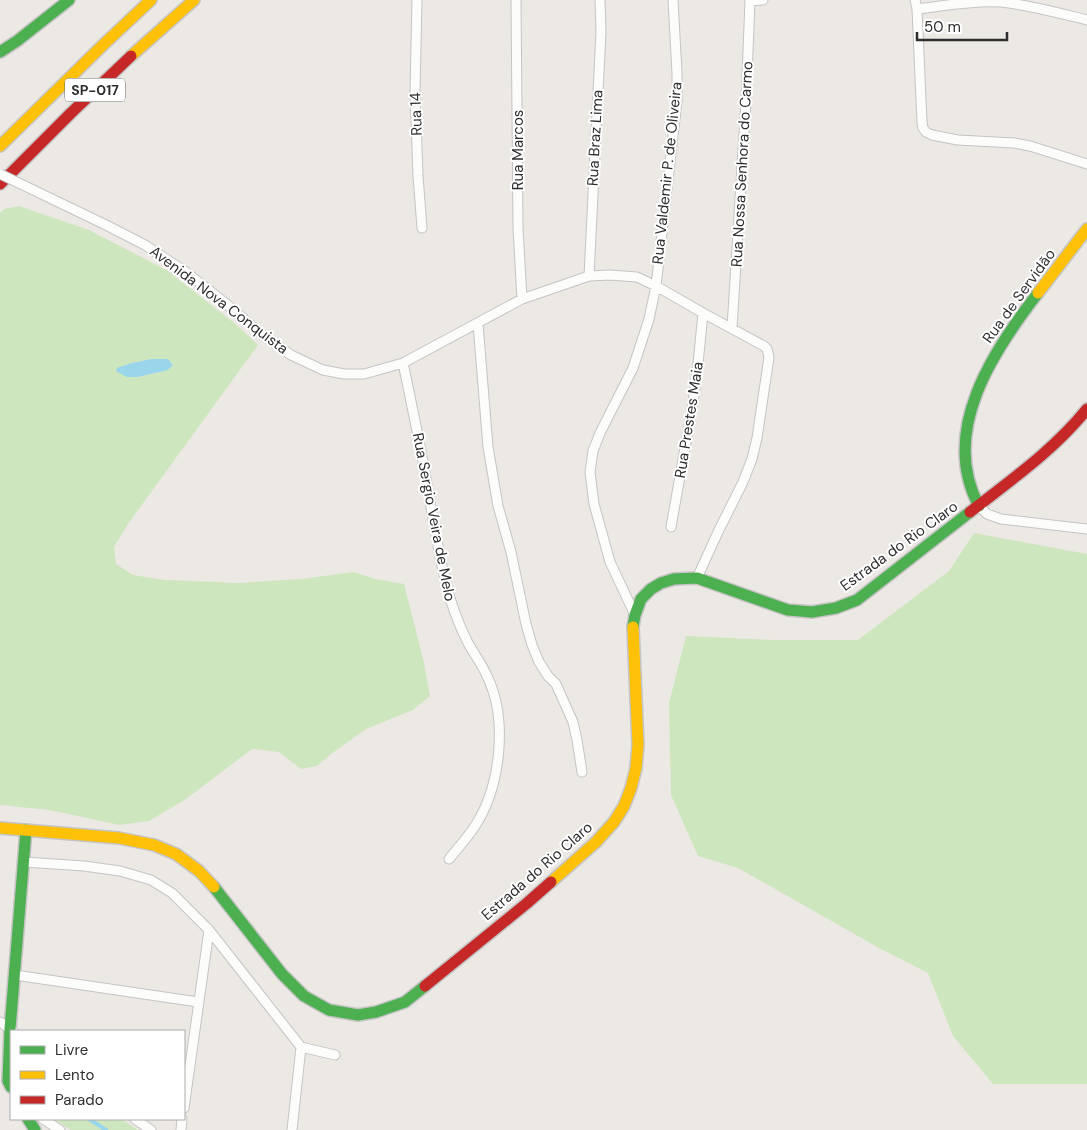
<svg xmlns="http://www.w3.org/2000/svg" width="1087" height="1130" font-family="'DM Sans',sans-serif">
  <rect width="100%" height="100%" fill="#ece8e4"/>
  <path fill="#cee6be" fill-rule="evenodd" d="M19,206L89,230L168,271L239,327L258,345L128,524L114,547L116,564L133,575L165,580L240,583L301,579L354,572L376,579L404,584L424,663L430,696L413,710L366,729L331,754L317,766L301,769L279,752L252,749L186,799L149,821L120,825L49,810L0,805V213L4,209ZM151,359H168L173,365L168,370L138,377L132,363Z
    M974,533L1087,554V1084H993L953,1036L928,973L879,948L738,868L698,856L671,795L669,703L686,636L774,640H858L949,571Z
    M54,1119H121L138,1130H71Z"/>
  <path fill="#99d6ec" d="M151,359H168L173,365L168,370L138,377H127L116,371L117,368L132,363Z"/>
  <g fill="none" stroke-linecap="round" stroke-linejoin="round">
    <path stroke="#99d6ec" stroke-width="4" d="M89,1119L106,1130"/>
    <g stroke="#c5c4c5" stroke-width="11">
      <path id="street" d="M417,0L415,91L418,176L422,228
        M516,0L518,228L522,299
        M915,0L917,9L922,122L923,128L926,132L932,135L958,140L1014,143L1030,146L1087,164
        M750,1L763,0
        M917,9C944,6 973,0 1001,2C1030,5 1059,13 1087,20
        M52,199L106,225L145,245L186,272L224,302L260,333L291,355L323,370L344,374H364L403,363L522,299L589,276L610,275L637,277L656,286L703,313L764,346L767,349L769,357L757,438L752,459L743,482L718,532L697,578
        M589,276L601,32L600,0
        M478,324L488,447L498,506L511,552L526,624L532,645L539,662L548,676L556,684L573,722L577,740L582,772
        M732,328L746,102L750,0
        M403,363C411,401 419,439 426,478C432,512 437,546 445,579C450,602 458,623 468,643C474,654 482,664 487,676C508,719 501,786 475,826C468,837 458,848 449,859
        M979,506L987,514L1001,519L1087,529
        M671,527L693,403L698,364L703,313
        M635,615L610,562L594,504L590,472L593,451L600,433L633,368L649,319L656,286L677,101V73L673,0
        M24,862L84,866L120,871L151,880L172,893L209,930L301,1047L335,1055
        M15,975L198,1002
        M0,1022L13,1031
        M184,1108L209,930
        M43,1119L60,1130
        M135,1119L151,1130
        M181,1130L182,1119
        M292,1130L301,1047"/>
    </g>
    <g stroke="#c5c4c5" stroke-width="14">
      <path id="fast" d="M0,52L17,41L69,0
        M979,506C939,432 993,351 1038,293
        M633,627L635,615L641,599L651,589L661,583L674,579L697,578L788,610L812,612L836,608L857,600L970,512
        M214,887L282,974L304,996L329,1010L358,1015L376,1012L405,1002L425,986
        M11,1087L8,1081L10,1029L26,830
        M28,1119L35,1130"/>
    </g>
    <g stroke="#c5c4c5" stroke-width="14">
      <path id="slow" d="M131,56L194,0
        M0,146L103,45L151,0
        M1038,293L1087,229
        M0,828L119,838L154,845L176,854L199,871L214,887
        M551,882L596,842L614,822L624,806L631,788L636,768L638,745L633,627"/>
    </g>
    <g stroke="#c5c4c5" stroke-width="14">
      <path id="jam" d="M0,184L71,113L131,56
        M970,512C1011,480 1054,450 1087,409
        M425,986L526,904L551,882"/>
    </g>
    <use href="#street" stroke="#fcfcfb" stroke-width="9"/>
    <use href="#fast" stroke="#4caf50" stroke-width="11"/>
    <use href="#slow" stroke="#ffc107" stroke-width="11"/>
    <use href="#jam" stroke="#c62828" stroke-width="11"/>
    <g stroke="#c5c4c5" stroke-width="11" stroke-linecap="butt">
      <path id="street-bridge" d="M0,174L52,199"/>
    </g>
    <use href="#street-bridge" stroke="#fcfcfb" stroke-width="9"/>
  </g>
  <g text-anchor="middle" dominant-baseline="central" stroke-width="4" stroke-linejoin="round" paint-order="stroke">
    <rect fill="#fff" stroke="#6d6d6d" stroke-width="1" x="65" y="78.5" width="60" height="23" rx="4"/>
    <g font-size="14" font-weight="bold" fill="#2e2e2e">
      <text x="95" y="90">SP-017</text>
    </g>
    <g font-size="15" fill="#2e2e2e" stroke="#fff">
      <text transform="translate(416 114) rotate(-92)">Rua 14</text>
      <text transform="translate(595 138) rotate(-87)">Rua Braz Lima</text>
      <text transform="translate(518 150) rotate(-90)">Rua Marcos</text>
      <text transform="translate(742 164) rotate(-87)">Rua Nossa Senhora do Carmo</text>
      <text transform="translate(667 173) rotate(-84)">Rua Valdemir P. de Oliveira</text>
      <text transform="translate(1019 296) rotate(-54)">Rua de Servidão</text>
      <text transform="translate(219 300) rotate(37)">Avenida Nova Conquista</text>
      <text transform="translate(689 420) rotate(-81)">Rua Prestes Maia</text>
      <text transform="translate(434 517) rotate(79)">Rua Sergio Veira de Melo</text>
      <text transform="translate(899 546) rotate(-36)">Estrada do Rio Claro</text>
      <text transform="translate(537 871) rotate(-41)">Estrada do Rio Claro</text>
    </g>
  </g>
  <rect x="10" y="1030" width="175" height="90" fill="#ffffff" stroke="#ababab"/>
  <rect x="20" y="1046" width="25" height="8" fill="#4caf50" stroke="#ababab"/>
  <text x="55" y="1055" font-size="15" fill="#2e2e2e">Livre</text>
  <rect x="20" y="1071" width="25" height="8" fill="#ffc107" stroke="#ababab"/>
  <text x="55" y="1080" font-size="15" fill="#2e2e2e">Lento</text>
  <rect x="20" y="1096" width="25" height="8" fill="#c62828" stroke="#ababab"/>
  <text x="55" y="1105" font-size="15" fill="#2e2e2e">Parado</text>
  <path d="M917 32v8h90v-8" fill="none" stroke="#2e2e2e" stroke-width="2.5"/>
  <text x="924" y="32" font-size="15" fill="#2e2e2e" stroke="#ffffff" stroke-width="4" paint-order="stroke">50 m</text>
</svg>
